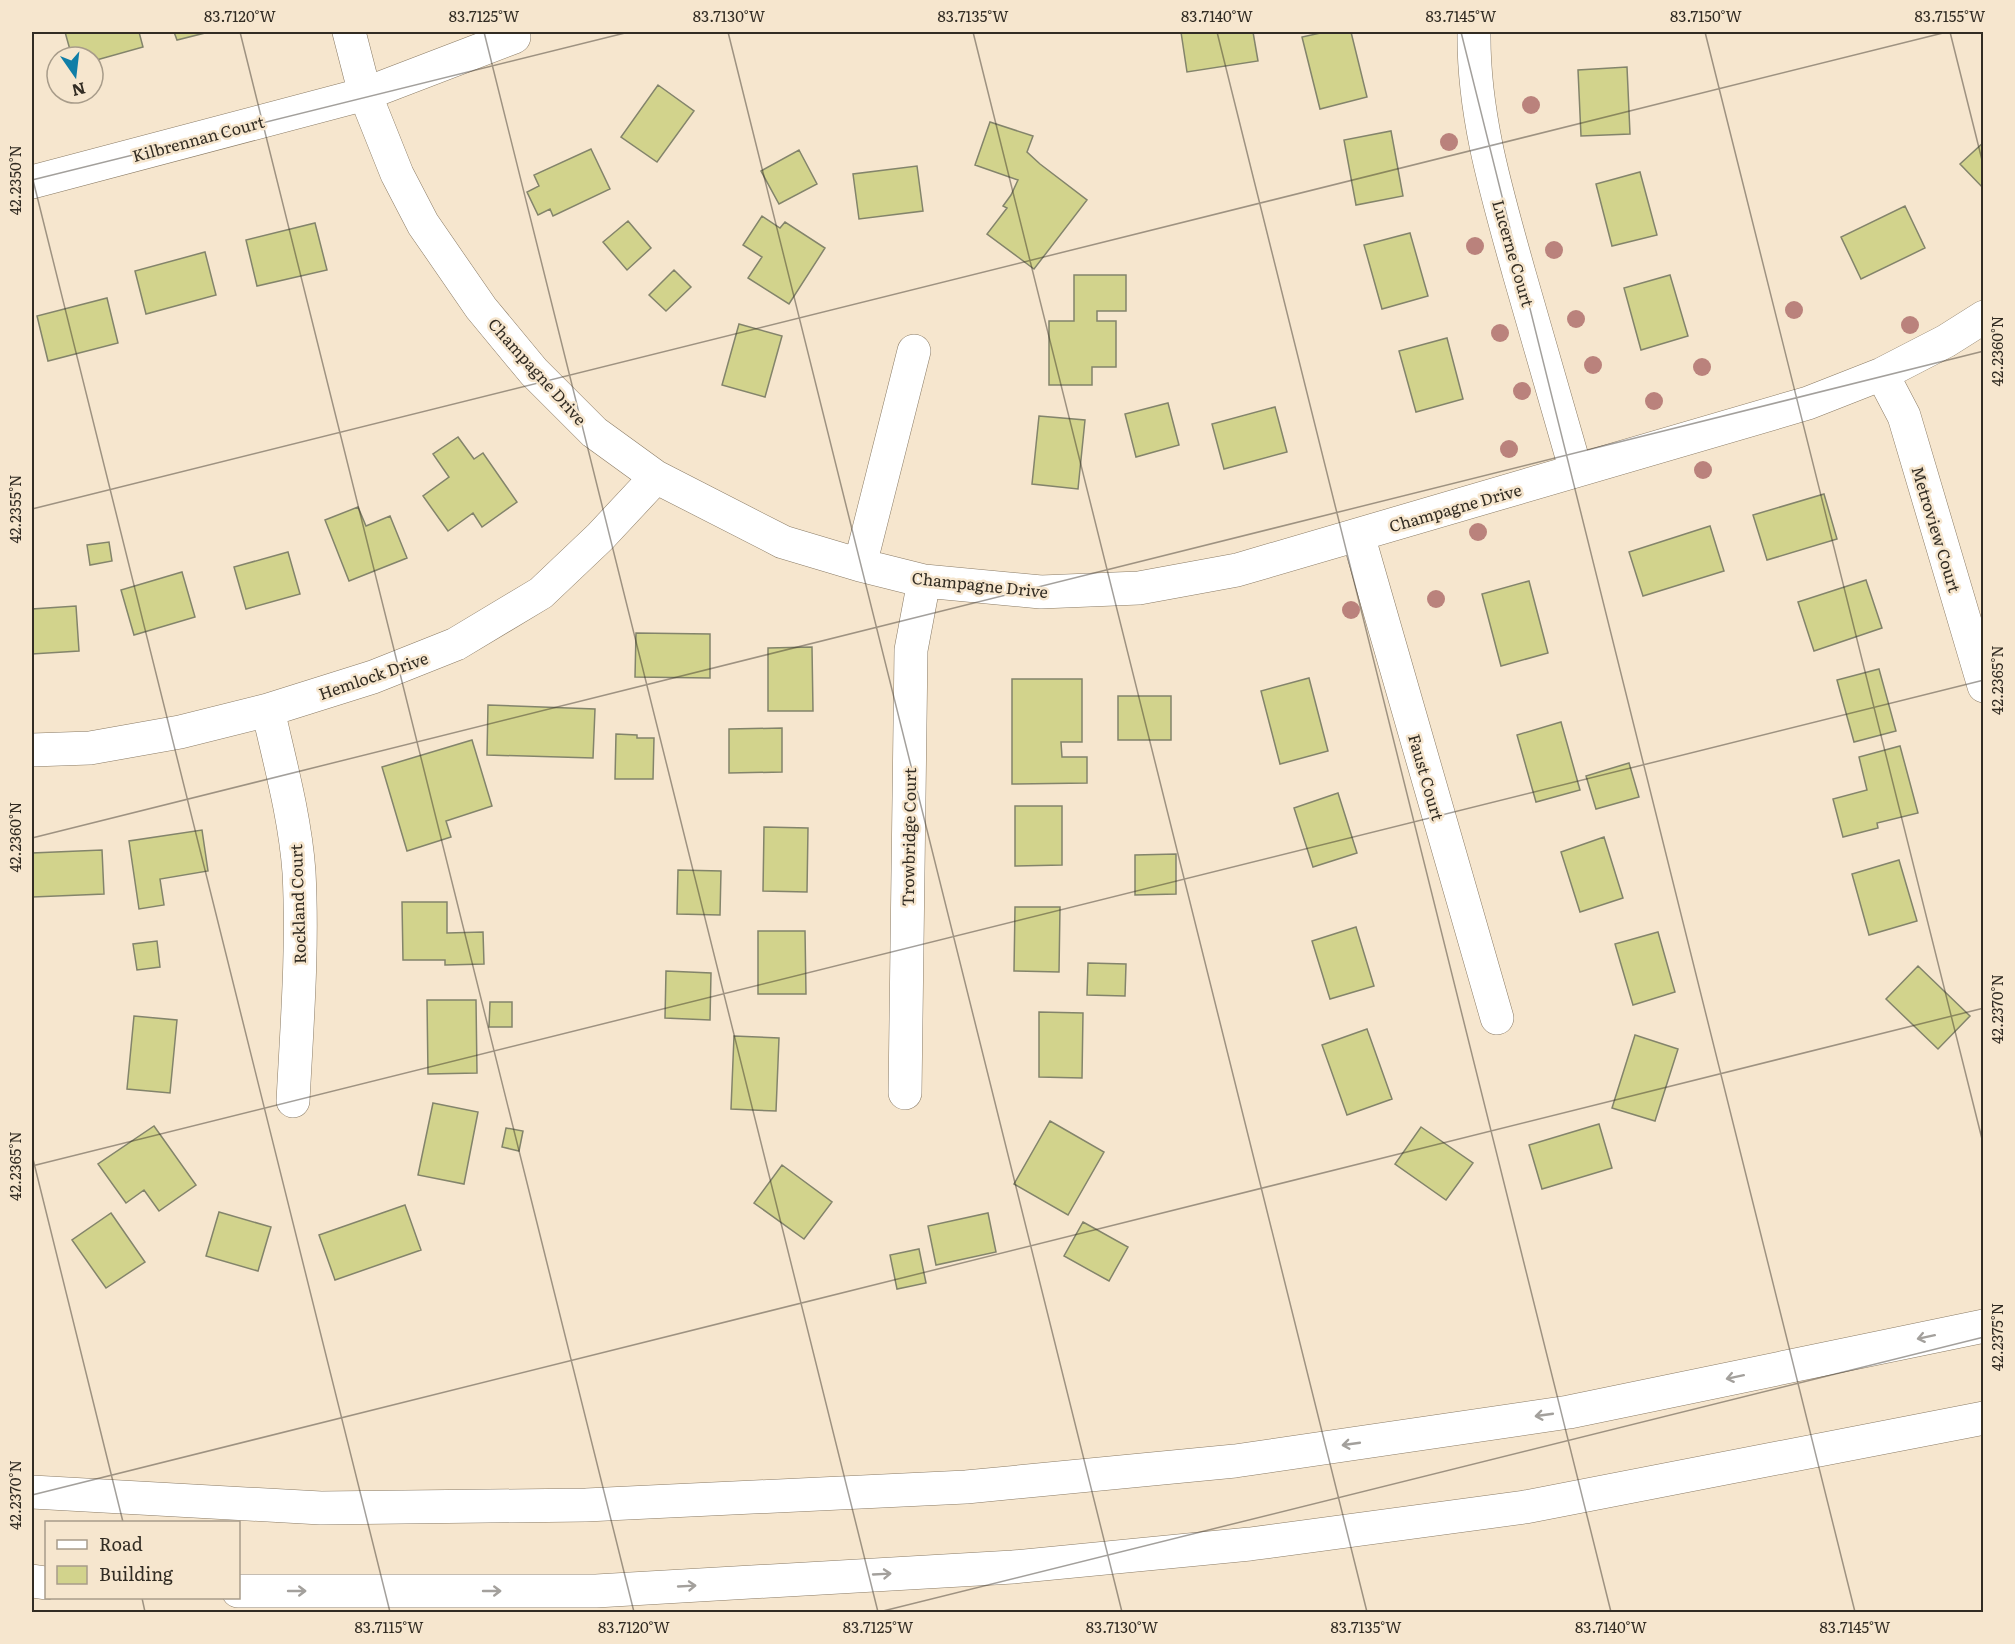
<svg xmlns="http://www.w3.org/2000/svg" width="2015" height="1644" font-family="Literata,serif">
  <rect width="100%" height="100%" fill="#f6e6ce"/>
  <path fill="#d2d38c" stroke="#83846b" stroke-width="1.5" d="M65,32H139L143,47L93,61V57H72Z
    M174,32H209L177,40Z
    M1181,32H1253L1258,61L1187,72Z
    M1325,32H1351L1367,97L1320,109L1302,37Z
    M1627,67L1630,134L1581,136L1578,70Z
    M658,85L694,111L657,162L621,137Z
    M990,122L1033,136L1027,152L1040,164L1087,200L1034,269L987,234L1007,208L1003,206L1011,195L1018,180L975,165Z
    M1391,131L1403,196L1356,205L1344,140Z
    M1984,142V189L1960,164Z
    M591,149L610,189L553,216L550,209L538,215L527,192L539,186L534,175Z
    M799,150L817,184L779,204L761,171Z
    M917,166L923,211L859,219L853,174Z
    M1640,172L1657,235L1612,246L1596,184Z
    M1905,206L1925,248L1861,279L1841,237Z
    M762,216L780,228L785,222L825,248L789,304L748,278L762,257L743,245Z
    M628,221L651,248L627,270L603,242Z
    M315,223L327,270L257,286L246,240Z
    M1410,233L1428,296L1382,309L1364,245Z
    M205,252L216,295L146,314L135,271Z
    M674,270L691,287L666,311L649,295Z
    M1074,275H1126V311H1097V321H1116V367H1092V385H1049V321H1074Z
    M1670,275L1688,336L1641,350L1624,288Z
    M107,298L118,343L48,361L37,316Z
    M739,324L782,336L765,397L722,385Z
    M1447,338L1463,399L1416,412L1399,351Z
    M1168,403L1179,445L1136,457L1125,414Z
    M1275,407L1287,452L1224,469L1212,424Z
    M1039,416L1085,420L1078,489L1032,484Z
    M458,437L474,459L483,453L517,502L482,527L473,513L448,531L423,496L449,477L433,454Z
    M1824,494L1837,539L1767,560L1753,515Z
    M358,507L366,526L390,516L407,558L349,581L325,520Z
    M1710,526L1724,571L1643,596L1629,552Z
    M109,542L112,561L90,565L87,545Z
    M288,552L300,594L246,609L234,567Z
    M182,572L195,617L134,635L121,590Z
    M1866,580L1882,628L1814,651L1798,602Z
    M1529,581L1548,653L1501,666L1482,594Z
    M76,606L79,651L32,654V609Z
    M636,633L710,634V678L635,677Z
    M812,647L813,711H768V648Z
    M1879,669L1896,731L1854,742L1837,680Z
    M1309,678L1328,751L1280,764L1261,691Z
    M1012,679H1082V742H1061L1062,757H1087V783L1012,784Z
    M1118,696H1171V740H1118Z
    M488,705L595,709L593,758L487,755Z
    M1561,722L1580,790L1536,802L1517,735Z
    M782,728V772L729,773V729Z
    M616,734L637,735V738H654L653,779H615Z
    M472,740L492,806L446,821L451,837L407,851L382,767Z
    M1900,746L1918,813L1877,823L1878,828L1843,837L1833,799L1867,790L1859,757Z
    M1629,763L1639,797L1596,809L1586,776Z
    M1338,793L1357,853L1313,867L1294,808Z
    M1015,806H1062V865L1015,866Z
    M764,827L808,828L807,892L763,891Z
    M202,830L208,871L160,879L164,905L139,909L129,841Z
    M1604,837L1623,898L1580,912L1561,852Z
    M102,850L104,894L33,897L32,853Z
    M1176,854V894L1135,895V855Z
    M1899,860L1917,921L1869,935L1852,874Z
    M678,870L721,871L720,915L677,914Z
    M402,902H447V933L483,932L484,964L445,965V960H403Z
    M1015,907H1060L1059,972L1014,971Z
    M1356,927L1374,986L1330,999L1312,941Z
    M758,931H805L806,994H758Z
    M1658,932L1675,992L1633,1005L1615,944Z
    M157,941L160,967L137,970L133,944Z
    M1088,963L1126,964L1125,996L1087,995Z
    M1918,966L1970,1016L1938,1049L1886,999Z
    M666,971L711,973L710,1020L665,1018Z
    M427,1000H476L477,1073L428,1074Z
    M490,1002H512V1027H489Z
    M1039,1012L1083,1013L1082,1078L1039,1077Z
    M134,1016L177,1020L170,1093L127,1089Z
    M1367,1029L1392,1099L1347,1115L1322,1045Z
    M1635,1035L1678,1049L1655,1121L1612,1108Z
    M734,1036L779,1038L776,1111L731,1109Z
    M433,1103L478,1112L464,1184L418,1175Z
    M1050,1121L1104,1152L1068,1215L1014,1184Z
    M1599,1124L1612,1168L1542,1189L1529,1145Z
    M154,1126L196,1185L159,1211L144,1190L126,1203L98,1164Z
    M1421,1127L1473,1163L1446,1200L1395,1164Z
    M506,1128L523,1131L519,1151L502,1147Z
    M782,1165L832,1202L804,1239L754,1203Z
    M405,1205L421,1250L335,1280L319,1235Z
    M219,1212L271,1227L258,1271L206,1256Z
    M111,1213L145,1262L106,1288L72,1240Z
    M988,1213L996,1252L936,1265L928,1226Z
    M1083,1222L1128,1247L1109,1281L1064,1256Z
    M919,1249L926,1283L897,1289L890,1255Z"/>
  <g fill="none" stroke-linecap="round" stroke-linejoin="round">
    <g stroke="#8a7b65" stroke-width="34">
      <path id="minor" d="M349,32L365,94L397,174L423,224L481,308L534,372L594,432L656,477L783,542L860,565L924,581L1041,592L1139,588L1237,570L1808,403L1882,374L1946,341L1984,317
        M1474,32C1473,115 1497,194 1519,273C1538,339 1557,405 1576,471
        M32,182L365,94L514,37
        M1882,374L1904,416L1984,686
        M1358,535L1497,1018
        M860,565L914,351
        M268,710C280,763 295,817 299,872C303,948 297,1025 293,1101
        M32,750L90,748L180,732L268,710L373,677L456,644L541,593L600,537L656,477
        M905,1093L911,650L924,581"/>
    </g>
    <g stroke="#8a7b65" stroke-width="34">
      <path id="highway" d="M32,1492L321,1508L586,1505L966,1487L1235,1461L1569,1412L1984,1326
        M32,1581L46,1583
        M238,1591H596L1013,1567L1250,1544L1525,1507L1984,1418"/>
    </g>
    <use href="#minor" stroke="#fff" stroke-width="33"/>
    <use href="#highway" stroke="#fff" stroke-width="33"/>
  </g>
  <g fill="#ba827c">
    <circle cx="1531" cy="105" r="9"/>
    <circle cx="1449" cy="142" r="9"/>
    <circle cx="1475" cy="246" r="9"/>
    <circle cx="1554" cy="250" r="9"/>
    <circle cx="1794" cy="310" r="9"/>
    <circle cx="1576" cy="319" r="9"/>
    <circle cx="1910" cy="325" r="9"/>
    <circle cx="1500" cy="333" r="9"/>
    <circle cx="1593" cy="365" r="9"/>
    <circle cx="1702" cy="367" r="9"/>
    <circle cx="1522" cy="391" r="9"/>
    <circle cx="1654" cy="401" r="9"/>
    <circle cx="1509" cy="449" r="9"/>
    <circle cx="1703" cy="470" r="9"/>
    <circle cx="1478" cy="532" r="9"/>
    <circle cx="1436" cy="599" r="9"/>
    <circle cx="1351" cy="610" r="9"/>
  </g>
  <defs><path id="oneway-shaft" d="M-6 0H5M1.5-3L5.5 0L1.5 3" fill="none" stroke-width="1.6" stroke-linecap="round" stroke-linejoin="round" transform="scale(1.5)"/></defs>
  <g stroke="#a3a09c">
    <use href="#oneway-shaft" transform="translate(1926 1337) rotate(168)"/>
    <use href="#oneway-shaft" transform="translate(1735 1377) rotate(168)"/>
    <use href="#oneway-shaft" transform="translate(1544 1415) rotate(172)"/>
    <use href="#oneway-shaft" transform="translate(1351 1444) rotate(172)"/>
    <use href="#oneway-shaft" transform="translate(882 1574) rotate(-3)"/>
    <use href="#oneway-shaft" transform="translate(687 1586) rotate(-3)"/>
    <use href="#oneway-shaft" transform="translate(297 1591)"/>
    <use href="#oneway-shaft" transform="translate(492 1591)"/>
  </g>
  <path fill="none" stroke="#322c23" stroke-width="1.5" stroke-opacity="0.45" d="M240,32L634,1612M484,32L878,1612M728,32L1122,1612M973,32L1367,1612M1217,32L1611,1612M1461,32L1855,1612M1705,32L1984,1147M1950,32L1984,168M32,176L390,1612M32,180L629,32M32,509L1947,32M32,838L1984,351M32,1155L123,1522M32,1166L1984,680M32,1495L1984,1008M142,1598L145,1612M879,1612L1984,1337"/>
  <g text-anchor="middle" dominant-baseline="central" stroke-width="5" stroke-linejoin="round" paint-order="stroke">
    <g font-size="16" fill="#322c23" stroke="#f6e6ce">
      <text transform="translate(198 138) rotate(-15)">Kilbrennan Court</text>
      <text transform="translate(1514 253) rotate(74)">Lucerne Court</text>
      <text transform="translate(538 371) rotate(48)">Champagne Drive</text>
      <text transform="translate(1455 507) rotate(-16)">Champagne Drive</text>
      <text transform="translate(1937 529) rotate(73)">Metroview Court</text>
      <text transform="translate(980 584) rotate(6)">Champagne Drive</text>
      <text transform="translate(373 675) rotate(-19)">Hemlock Drive</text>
      <text transform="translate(1427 777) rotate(74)">Faust Court</text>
      <text transform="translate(908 837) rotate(-89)">Trowbridge Court</text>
      <text transform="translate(297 904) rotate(-92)">Rockland Court</text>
    </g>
  </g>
  <rect width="2015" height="1644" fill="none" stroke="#f6e6ce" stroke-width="66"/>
  <rect x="45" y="1521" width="195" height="78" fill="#f6e6ce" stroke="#a89c8a" stroke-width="1.5"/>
  <rect x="57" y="1540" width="30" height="9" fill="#ffffff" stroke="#a89c8a" stroke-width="1.5"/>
  <text x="99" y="1551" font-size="18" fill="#322c23">Road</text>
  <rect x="57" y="1566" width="30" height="18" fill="#d2d38c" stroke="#a89c8a" stroke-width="1.5"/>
  <text x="99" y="1581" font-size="18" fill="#322c23">Building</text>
  <g transform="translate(75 75) rotate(166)"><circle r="28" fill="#f6e6ce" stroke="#a89c8a" stroke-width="1.5"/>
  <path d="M0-4.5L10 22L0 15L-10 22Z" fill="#107ea7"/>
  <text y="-9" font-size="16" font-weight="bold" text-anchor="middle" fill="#322c23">N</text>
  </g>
  <rect x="33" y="33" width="1949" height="1578" fill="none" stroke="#322c23" stroke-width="2"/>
  <g font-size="15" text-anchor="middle" fill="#322c23">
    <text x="240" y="22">83.7120°W</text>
    <text x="484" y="22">83.7125°W</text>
    <text x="729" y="22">83.7130°W</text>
    <text x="973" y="22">83.7135°W</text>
    <text x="1217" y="22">83.7140°W</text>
    <text x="1461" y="22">83.7145°W</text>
    <text x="1706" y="22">83.7150°W</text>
    <text x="1950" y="22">83.7155°W</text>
    <text transform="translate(16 180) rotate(-90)" y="5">42.2350°N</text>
    <text transform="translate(1998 351) rotate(-90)" y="5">42.2360°N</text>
    <text transform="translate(16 509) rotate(-90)" y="5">42.2355°N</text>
    <text transform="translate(1998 680) rotate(-90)" y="5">42.2365°N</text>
    <text transform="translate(16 837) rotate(-90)" y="5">42.2360°N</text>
    <text transform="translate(1998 1009) rotate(-90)" y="5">42.2370°N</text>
    <text transform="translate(16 1166) rotate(-90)" y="5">42.2365°N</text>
    <text transform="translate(1998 1337) rotate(-90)" y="5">42.2375°N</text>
    <text transform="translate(16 1495) rotate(-90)" y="5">42.2370°N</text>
    <text x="389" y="1633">83.7115°W</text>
    <text x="634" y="1633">83.7120°W</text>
    <text x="878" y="1633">83.7125°W</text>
    <text x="1122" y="1633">83.7130°W</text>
    <text x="1366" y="1633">83.7135°W</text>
    <text x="1611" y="1633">83.7140°W</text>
    <text x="1855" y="1633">83.7145°W</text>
  </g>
</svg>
